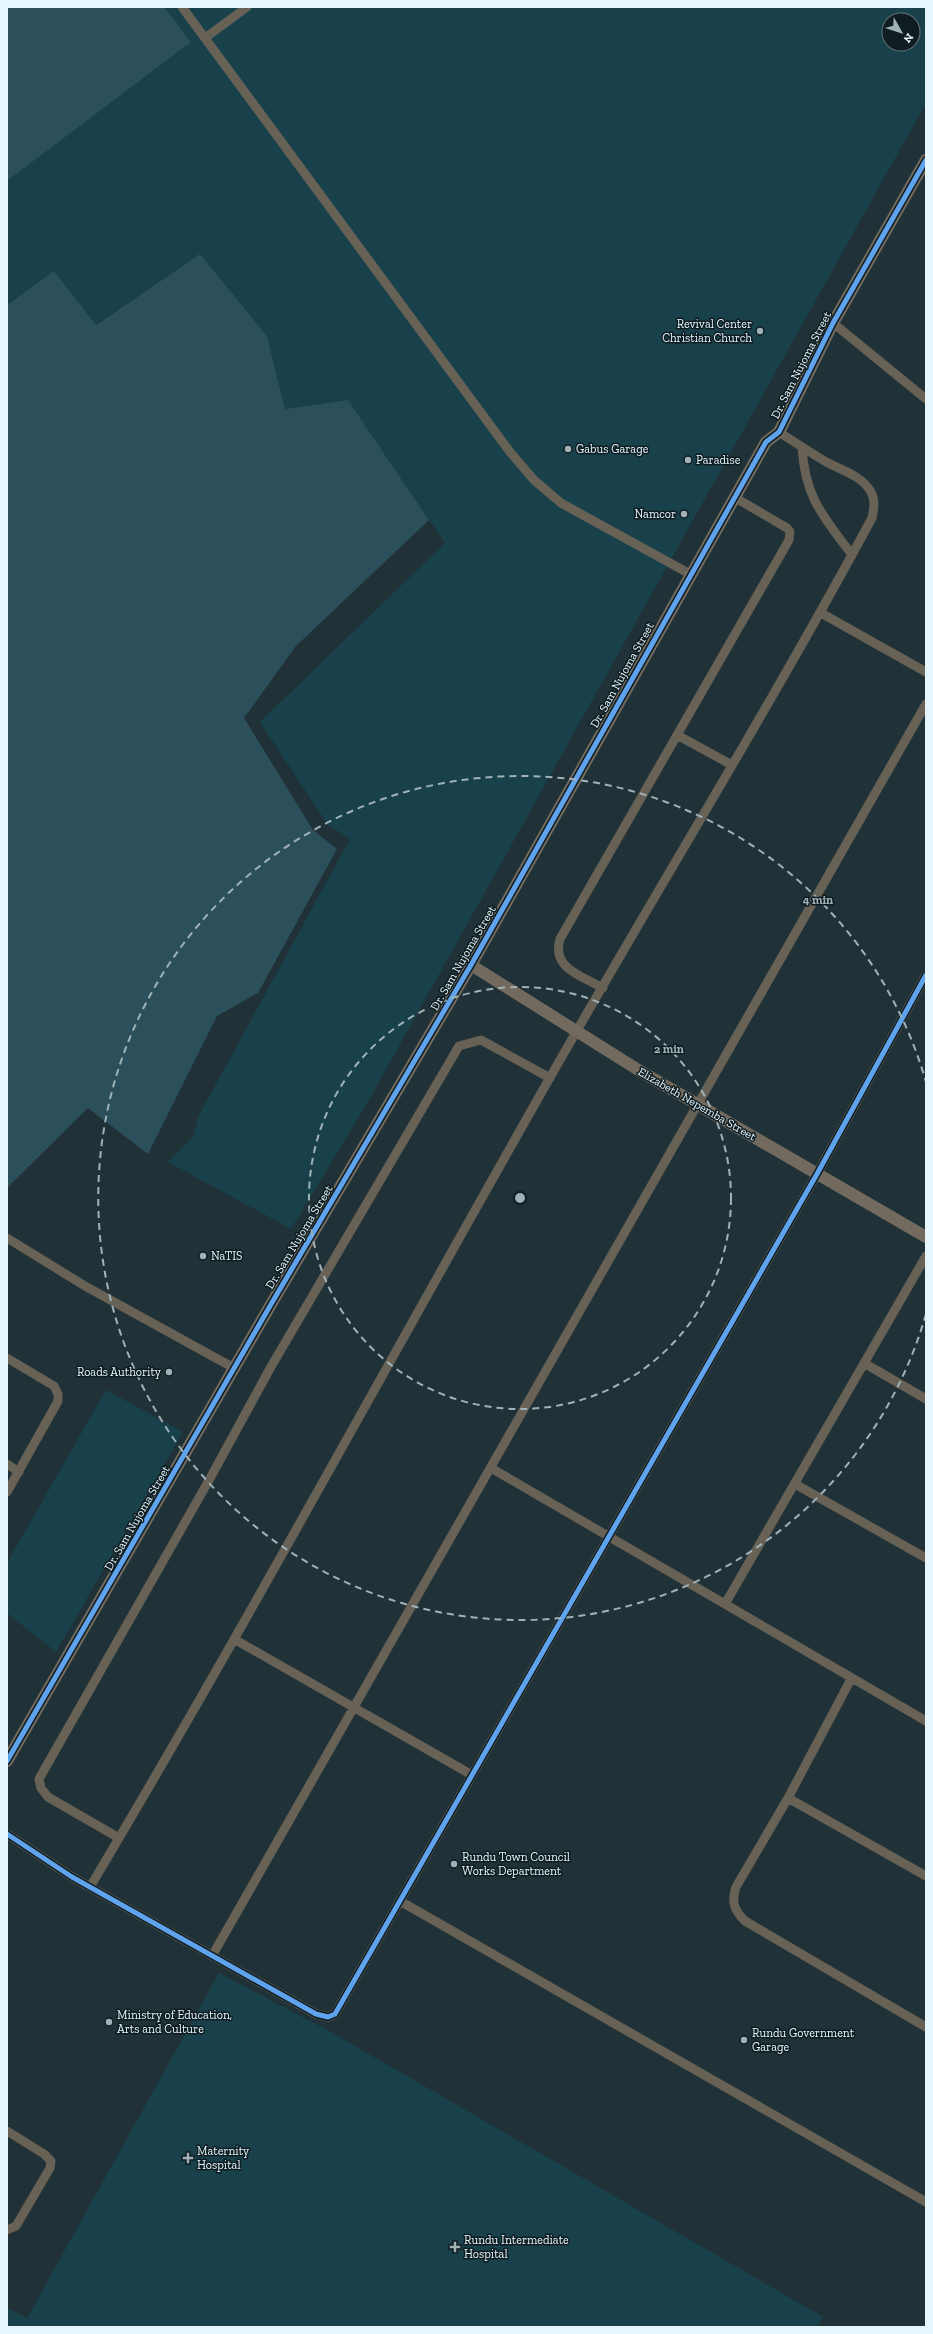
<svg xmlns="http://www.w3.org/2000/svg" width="933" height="2334" font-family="'Zilla Slab',serif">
  <rect width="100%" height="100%" fill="#203237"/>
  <path fill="#18414b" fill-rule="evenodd" d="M164,7H926V103L370,1098L291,1229L168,1162L193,1137L199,1115L350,839L328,825L260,722L445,543L348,400L285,409L267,336L200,254L95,325L54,271L7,305V181L190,42ZM889,20H913V44H889Z
    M106,1390L183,1432L56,1652L7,1613V1563Z
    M219,1973L331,2032L823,2317L817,2327H7V2308L27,2318Z"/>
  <path fill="#2b505b" d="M7,7H164L191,42L7,181Z
    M200,254L267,336L285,409L348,400L429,520L296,646L244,718L313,830L337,849L258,993L217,1016L148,1154L88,1108L7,1188V305L54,271L96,325Z"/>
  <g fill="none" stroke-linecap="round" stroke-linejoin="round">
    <path stroke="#676156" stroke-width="9" d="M182,7L510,452L534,480L561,503L690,574
      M205,38L247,7
      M833,323L926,399
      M802,447C805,498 823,516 852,555
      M821,613L926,672
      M677,735L732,765
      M603,988C582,976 551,968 560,939L789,540L790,532L787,528L734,497
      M7,1238L85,1286L234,1368
      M7,1358L54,1386L58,1394V1401L7,1492
      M864,1363L926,1399
      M7,1464L19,1472
      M491,1468L926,1721
      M795,1484L926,1558
      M725,1604L926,1256
      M234,1639L472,1775
      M851,1679L788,1798L736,1887C731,1902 734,1910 745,1921L926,2027
      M788,1798L926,1876
      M7,1834L72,1877L316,2014L328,2017L335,2014L817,1174L926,975
      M119,1838L48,1797L41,1788L39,1779L208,1482L272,1365L459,1046L481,1040L550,1078
      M90,1887C248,1622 395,1350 548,1081C655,893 769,709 872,518C874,508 876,498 869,489C859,474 837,469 823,460C808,451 793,441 779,432
      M400,1901L926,2202
      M212,1956L926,704
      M7,2131L44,2154L51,2161L50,2168L16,2226L7,2230"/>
    <path stroke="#726a5e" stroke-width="12" d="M471,965L640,1071L926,1237
      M7,1761L270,1306L471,965L766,442L779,432L833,323L926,160"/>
    <g stroke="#0f1c21" stroke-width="8">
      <path id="cycleway" d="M7,1761L270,1306L471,965L766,442L779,432L833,323L926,160
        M7,1834L72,1877L316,2014L328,2017L335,2014L817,1174L926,975"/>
    </g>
    <use href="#cycleway" stroke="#60a3ed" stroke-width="5"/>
  </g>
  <g fill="none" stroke="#a0b2b8" stroke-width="2" stroke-dasharray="7 5">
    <circle cx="520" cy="1198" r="211"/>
    <path d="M926 1314A422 422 0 1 1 926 1082"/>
  </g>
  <g fill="#a0b2b8" stroke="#0f1c21" stroke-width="1.5">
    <circle cx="760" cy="331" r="4"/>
    <circle cx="568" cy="449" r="4"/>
    <circle cx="688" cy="460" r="4"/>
    <circle cx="684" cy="514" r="4"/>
    <circle cx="203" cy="1256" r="4"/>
    <circle cx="169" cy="1372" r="4"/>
    <circle cx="454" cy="1864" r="4"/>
    <circle cx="109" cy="2022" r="4"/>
    <circle cx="744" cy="2040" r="4"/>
    <path d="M186 2152h4v4h4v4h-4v4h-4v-4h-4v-4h4z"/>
    <path d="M453 2241h4v4h4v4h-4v4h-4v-4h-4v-4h4z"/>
  </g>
  <g text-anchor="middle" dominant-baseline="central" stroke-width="3" stroke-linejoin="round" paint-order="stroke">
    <g font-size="12" fill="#e5f7fd" stroke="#0f1c21" text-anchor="start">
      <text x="752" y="324" text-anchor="end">Revival Center<tspan x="752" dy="14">Christian Church</tspan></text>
      <text x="576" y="449">Gabus Garage</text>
      <text x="696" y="460">Paradise</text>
      <text x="676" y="514" text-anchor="end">Namcor</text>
      <text x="211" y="1256">NaTIS</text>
      <text x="161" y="1372" text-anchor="end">Roads Authority</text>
      <text x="462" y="1857">Rundu Town Council<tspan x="462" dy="14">Works Department</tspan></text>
      <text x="117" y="2015">Ministry of Education,<tspan x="117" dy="14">Arts and Culture</tspan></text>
      <text x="752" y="2033">Rundu Government<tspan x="752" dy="14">Garage</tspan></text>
      <text x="197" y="2151">Maternity<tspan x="197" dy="14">Hospital</tspan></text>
      <text x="464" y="2240">Rundu Intermediate<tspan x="464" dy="14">Hospital</tspan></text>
    </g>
    <g font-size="12" fill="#e5f7fd" stroke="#0f1c21">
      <text transform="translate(801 365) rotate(-63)">Dr. Sam Nujoma Street</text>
      <text transform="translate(622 675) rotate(-61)">Dr. Sam Nujoma Street</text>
      <text transform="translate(463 958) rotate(-60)">Dr. Sam Nujoma Street</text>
      <text transform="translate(697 1104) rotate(30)">Elizabeth Nepemba Street</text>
      <text transform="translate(299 1237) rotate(-59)">Dr. Sam Nujoma Street</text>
      <text transform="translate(137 1518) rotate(-60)">Dr. Sam Nujoma Street</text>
    </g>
  </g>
  <circle cx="520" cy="1198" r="6" fill="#a0b2b8" stroke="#0f1c21" stroke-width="2"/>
  <g font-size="12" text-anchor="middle" font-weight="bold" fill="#a0b2b8" stroke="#0f1c21" stroke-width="3" stroke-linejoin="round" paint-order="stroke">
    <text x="818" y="904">4 min</text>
    <text x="669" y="1053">2 min</text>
  </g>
  <rect width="933" height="2334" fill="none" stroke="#e5f7fd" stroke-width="16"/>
  <g transform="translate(901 32) rotate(129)"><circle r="19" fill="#0f1c21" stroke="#657479"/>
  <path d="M0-3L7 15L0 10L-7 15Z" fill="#a0b2b8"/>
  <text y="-6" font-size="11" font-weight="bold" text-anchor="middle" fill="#e5f7fd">N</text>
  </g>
</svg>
